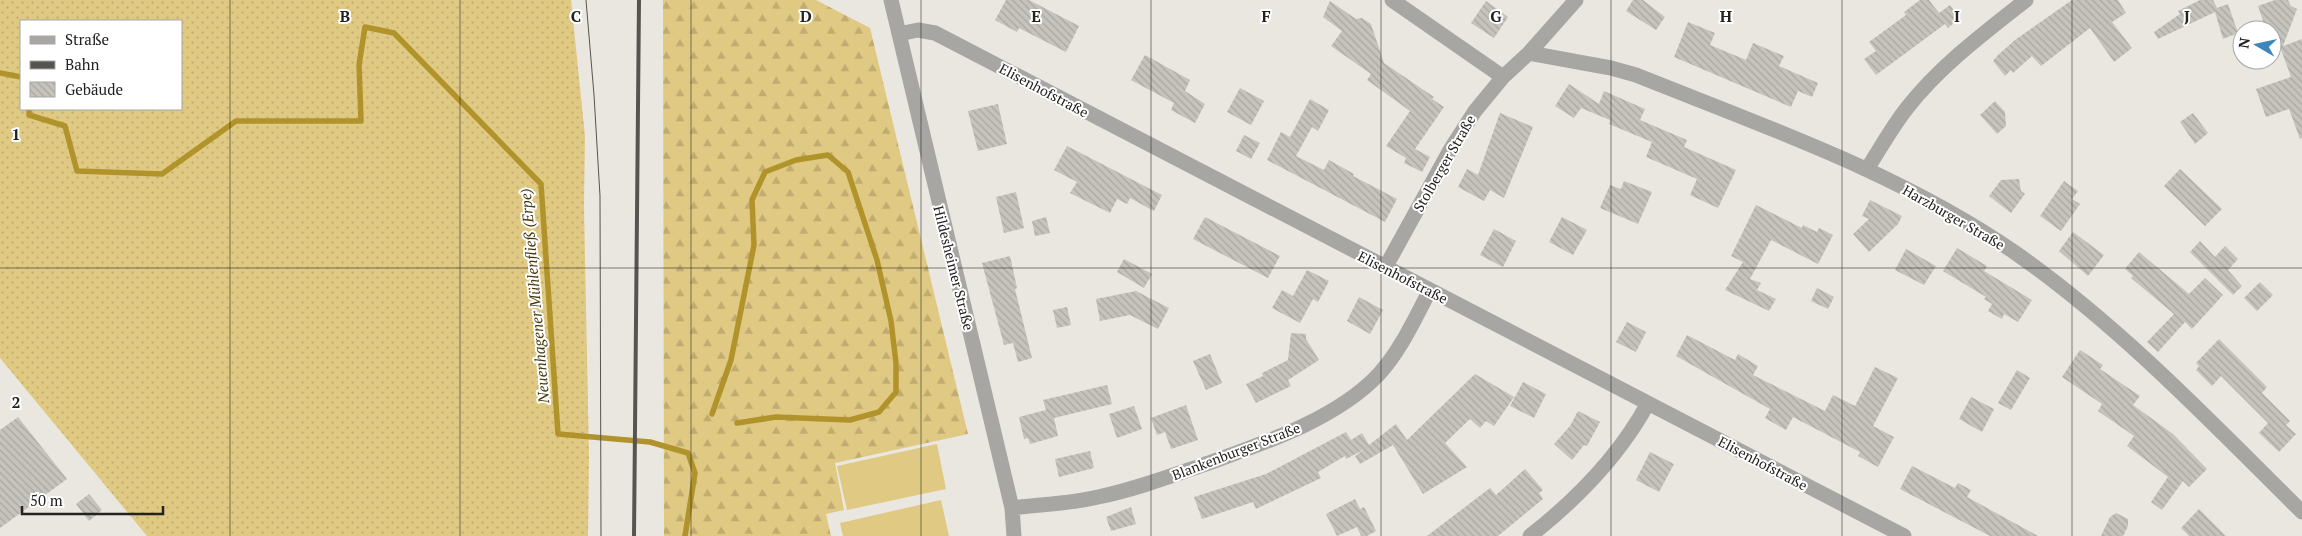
<svg xmlns="http://www.w3.org/2000/svg" width="2302" height="536" font-family="'PT Serif',serif">
  <defs>
    <pattern id="grass-dots" width="8" height="8" patternUnits="userSpaceOnUse" patternTransform="scale(1.25)"><rect width="8" height="8" fill="#e0c982"/><path d="M2 2h.1M6 6h.1" fill="none" stroke="#c0ac70" stroke-width="1.8" stroke-linecap="round"/></pattern>
    <pattern id="forest-firs" width="22" height="20" patternUnits="userSpaceOnUse" patternTransform="scale(1.25)"><rect width="22" height="20" fill="#e0c982"/><path d="M5 1l3.5 6h-7zM16 11l3.5 6h-7z" fill="#c0ac70"/></pattern>
    <pattern id="building-back-hatch" width="6" height="6" patternUnits="userSpaceOnUse" patternTransform="scale(1.25)"><rect width="6" height="6" fill="#c5c3bc"/><path d="M-1 5l2 2M0 0l6 6M5-1l2 2" fill="none" stroke="#a9a7a1"/></pattern>
  </defs>
  <rect width="100%" height="100%" fill="#eae7e1"/>
  <path fill="url(#grass-dots)" fill-rule="evenodd" d="M0,0H571L585,136L584,206L589,457L588,536H147L0,358ZM21,21H181V109H21Z"/>
  <path fill="url(#forest-firs)" d="M663,0H816L870,28L968,434L835,463L844,510L826,514L831,536H664Z"/>
  <path fill="#e0c982" d="M937,444L946,489L847,510L837,466Z
    M941,500L949,536H843L840,523Z"/>
  <g fill="none" stroke-linecap="round" stroke-linejoin="round">
    <path stroke="#b1932b" stroke-width="5.5" d="M0,73L21,77
      M29,109V115L65,126L77,171L162,174L236,121H361L359,65L365,27L394,33L541,184L558,434L650,442L688,453L695,473L685,536
      M712,414L731,360L754,245L752,200L765,172L796,160L828,155L848,172L877,260L891,321L896,363V392L879,412L850,420L776,417L737,423"/>
  </g>
  <path fill="url(#building-back-hatch)" d="M1006,0H1029L1079,26L1066,52L1019,28L1017,32L995,20Z
    M1633,0H1643L1665,17L1656,30L1626,11Z
    M1920,0H1929L1939,13L1950,5L1960,18L1948,28L1945,24L1876,75L1864,59L1876,51L1869,42L1906,15L1904,12Z
    M2072,0H2118L2126,13L2112,22L2132,48L2114,62L2090,28L2041,66L2032,56L2013,73L2011,70L2005,76L1993,61L1998,55L2015,40Z
    M2200,0H2213L2217,8L2228,4L2238,33L2223,39L2215,12L2158,39L2154,32L2180,14L2178,11Z
    M2275,0H2288L2291,6L2297,9L2283,46L2302,39V138L2300,139L2289,109L2266,117L2256,89L2291,77L2274,30H2266L2258,6Z
    M1330,1L1356,19L1362,18L1371,24L1384,63L1434,97L1432,99L1444,107L1415,149L1430,157L1422,172L1404,163L1406,158L1386,146L1410,111L1367,80L1371,74L1331,46L1342,31L1323,17Z
    M1486,1L1508,17L1494,38L1471,23Z
    M1688,22L1715,33L1710,45L1746,60L1753,43L1784,56L1779,66L1818,83L1812,97L1798,91L1791,107L1674,57Z
    M1145,55L1190,80L1185,91L1205,104L1195,123L1171,110L1174,103L1131,80Z
    M1569,84L1599,104L1604,91L1645,109L1640,120L1687,140L1684,147L1736,170L1718,208L1690,195L1697,179L1646,157L1652,142L1609,124L1610,120L1581,108L1574,118L1555,106Z
    M1240,88L1264,101L1251,125L1227,112Z
    M1310,99L1329,110L1318,131L1312,127L1296,156L1324,170L1329,160L1354,174L1353,176L1397,199L1385,222L1267,160L1281,132L1290,137Z
    M1995,101L2005,112L2006,126L1997,134L1980,115Z
    M998,104L1007,144L978,151L968,111Z
    M1500,113L1533,127L1504,198L1490,190L1484,201L1458,187L1467,169L1478,175Z
    M2193,113L2208,133L2195,144L2180,122Z
    M1244,135L1260,143L1251,159L1236,151Z
    M1067,146L1162,195L1154,211L1130,198L1127,204L1117,199L1110,213L1070,193L1077,182L1054,170Z
    M2180,169L2222,209L2205,226L2164,186Z
    M2019,179L2021,191L2025,194L2011,213L1989,196L2001,180Z
    M1624,181L1652,192L1638,224L1600,208L1610,185L1621,189Z
    M2064,181L2078,191L2072,199L2080,204L2061,231L2040,216Z
    M1016,192L1024,228L1004,233L996,197Z
    M1870,200L1902,216L1898,224L1869,252L1853,234L1869,219L1862,216Z
    M1756,205L1802,228L1803,225L1817,232L1819,228L1833,235L1818,264L1771,240L1750,279L1761,283L1757,290L1776,299L1769,311L1725,290L1743,262L1731,256Z
    M1046,217L1050,233L1035,236L1032,221Z
    M1205,217L1280,256L1268,278L1193,239Z
    M1562,217L1587,230L1573,255L1549,242Z
    M1494,229L1516,241L1503,267L1480,255Z
    M2073,232L2104,255L2088,276L2059,251Z
    M2200,241L2215,257L2225,246L2238,259L2228,270L2242,286L2233,295L2190,252Z
    M1957,248L1987,266L1984,271L2032,300L2018,322L2004,314L2002,319L1988,311L1992,304L1984,299L1986,297L1943,271Z
    M1906,249L1936,266L1924,285L1895,270Z
    M2139,252L2189,294L2205,278L2223,295L2192,329L2185,322L2158,352L2147,342L2174,314L2131,278L2133,276L2125,269Z
    M1010,256L1017,288L1015,289L1032,358L1018,362L1013,343L1004,345L982,263Z
    M1124,259L1152,274L1144,288L1117,272Z
    M1307,270L1329,281L1318,302L1313,299L1300,323L1272,308L1282,290L1293,296Z
    M2260,282L2273,295L2257,311L2244,298Z
    M1817,288L1834,297L1828,309L1811,301Z
    M1136,291L1169,308L1158,329L1130,315L1100,321L1096,299Z
    M1359,297L1383,310L1370,334L1347,321Z
    M1067,307L1071,325L1057,328L1053,310Z
    M1627,322L1646,332L1636,352L1616,342Z
    M1291,333L1306,334V339L1319,360L1288,380L1291,386L1256,403L1246,384L1263,376L1262,373L1288,360Z
    M1687,335L1735,360L1738,354L1758,366L1753,375L1825,411L1833,395L1855,406L1875,367L1898,378L1873,426L1894,437L1878,467L1858,456L1860,452L1793,417L1786,430L1765,418L1770,409L1676,356Z
    M2219,339L2267,387L2262,393L2290,421L2286,425L2296,434L2279,452L2259,433L2268,423L2221,376L2212,386L2196,370L2199,366L2196,363Z
    M2080,350L2103,365L2100,369L2140,396L2133,405L2173,434L2207,469L2189,487L2183,481L2162,510L2151,502L2168,477L2127,446L2134,436L2098,411L2102,404L2062,377Z
    M1210,354L1222,383L1206,390L1193,361Z
    M2017,370L2030,378L2011,410L1998,403Z
    M1475,374L1514,397L1494,426L1486,421L1480,428L1470,419L1445,443L1467,467L1423,494L1393,445L1360,464L1355,456L1365,449L1346,459L1345,456L1318,472L1321,478L1256,509L1253,502L1202,519L1194,497L1266,474L1346,432L1351,440L1362,433L1369,445L1396,424L1407,440Z
    M1523,382L1546,394L1534,418L1510,406Z
    M1107,385L1112,404L1054,418L1058,436L1030,444L1028,438L1024,439L1019,417L1046,410L1043,400Z
    M1971,397L1994,409L1982,432L1959,419Z
    M1186,405L1198,440L1171,449L1165,432L1157,435L1151,418Z
    M1134,406L1142,429L1117,438L1109,414Z
    M1578,411L1600,422L1587,446L1584,445L1572,460L1554,444L1570,426Z
    M18,417L67,479L0,528V430Z
    M1090,451L1094,468L1059,477L1055,459Z
    M1650,452L1674,464L1659,492L1636,480Z
    M1912,466L1955,488L1958,483L1971,490L1967,497L2038,536H1990L1900,489Z
    M1525,469L1543,490L1539,493L1543,499L1498,536H1427L1490,488L1496,495Z
    M89,494L102,510L89,521L76,504Z
    M1355,499L1360,509L1364,507L1376,531L1367,536H1361L1357,527L1337,536L1326,514Z
    M1131,507L1136,524L1111,531L1106,517Z
    M2199,509L2226,536H2189L2181,528Z
    M2116,513L2128,519V526L2123,536H2101L2110,517Z"/>
  <g fill="none" stroke-linecap="round" stroke-linejoin="round">
    <path stroke="#a7a6a3" stroke-width="15" d="M891,0L1012,508L1014,536
      M1392,0L1503,77
      M899,34L918,30L935,33L1904,536
      M1529,53L1611,68L1636,75C1766,127 1902,174 2017,254C2122,328 2211,422 2302,512
      M1867,169C1880,149 1892,127 1907,108C1940,66 1984,33 2026,0
      M1385,268L1450,150L1475,111L1503,77L1529,53L1576,0
      M1012,508C1040,504 1070,504 1098,497C1133,490 1168,477 1203,465C1261,444 1336,420 1379,374C1401,350 1415,318 1430,290
      M1530,536C1577,499 1620,455 1648,403"/>
    <path stroke="#565451" stroke-width="1" d="M586,0L594,95L600,196L601,536"/>
    <path stroke="#565451" stroke-width="4" d="M634,536L639,0"/>
  </g>
  <path fill="none" stroke="#232220" stroke-width="1" stroke-opacity="0.55" d="M230,0V536M460,0V536M691,0V536M921,0V536M1151,0V536M1381,0V536M1611,0V536M1842,0V536M2072,0V536M0,268H2302"/>
  <g text-anchor="middle" dominant-baseline="central" stroke-width="4" stroke-linejoin="round" paint-order="stroke">
    <g font-size="14" fill="#232220" stroke="#fff">
      <text transform="translate(1044 90) rotate(28)">Elisenhofstraße</text>
      <text transform="translate(1444 163) rotate(-60)">Stolberger Straße</text>
      <text transform="translate(1954 217) rotate(30)">Harzburger Straße</text>
      <text transform="translate(954 268) rotate(76)">Hildesheimer Straße</text>
      <text transform="translate(1403 277) rotate(27)">Elisenhofstraße</text>
      <text transform="translate(1236 451) rotate(-21)">Blankenburger Straße</text>
      <text transform="translate(1763 463) rotate(28)">Elisenhofstraße</text>
    </g>
    <g font-size="15" font-style="italic" fill="#44370c" stroke="#fff">
      <text transform="translate(534 296) rotate(-95)">Neuenhagener Mühlenfließ (Erpe)</text>
    </g>
  </g>
  <g font-size="16" text-anchor="middle" font-weight="bold" fill="#232220" stroke="#fff" stroke-width="4" stroke-linejoin="round" paint-order="stroke">
    <text x="345" y="22">B</text>
    <text x="576" y="22">C</text>
    <text x="806" y="22">D</text>
    <text x="1036" y="22">E</text>
    <text x="1266" y="22">F</text>
    <text x="1496" y="22">G</text>
    <text x="1726" y="22">H</text>
    <text x="1957" y="22">I</text>
    <text x="2187" y="22">J</text>
    <text x="16" y="140">1</text>
    <text x="16" y="408">2</text>
  </g>
  <rect x="20" y="20" width="162" height="90" fill="#ffffff" stroke="#a7a7a6"/>
  <rect x="30" y="36" width="25" height="8" fill="#a7a6a3" stroke="#a7a7a6"/>
  <text x="65" y="45" font-size="15" fill="#232220">Straße</text>
  <rect x="30" y="61" width="25" height="8" fill="#565451" stroke="#a7a7a6"/>
  <text x="65" y="70" font-size="15" fill="#232220">Bahn</text>
  <rect x="30" y="82" width="25" height="15" fill="url(#building-back-hatch)" stroke="#a7a7a6"/>
  <text x="65" y="95" font-size="15" fill="#232220">Gebäude</text>
  <g transform="translate(2257 45) rotate(279)"><circle r="24" fill="#ffffff" stroke="#a7a7a6"/>
  <path d="M0-4L9 19L0 12L-9 19Z" fill="#3b86ba"/>
  <text y="-8" font-size="14" font-weight="bold" text-anchor="middle" fill="#232220">N</text>
  </g>
  <path d="M22 506v8h141v-8" fill="none" stroke="#232220" stroke-width="2.5"/>
  <text x="30" y="506" font-size="15" fill="#232220" stroke="#ffffff" stroke-width="4" paint-order="stroke">50 m</text>
</svg>
